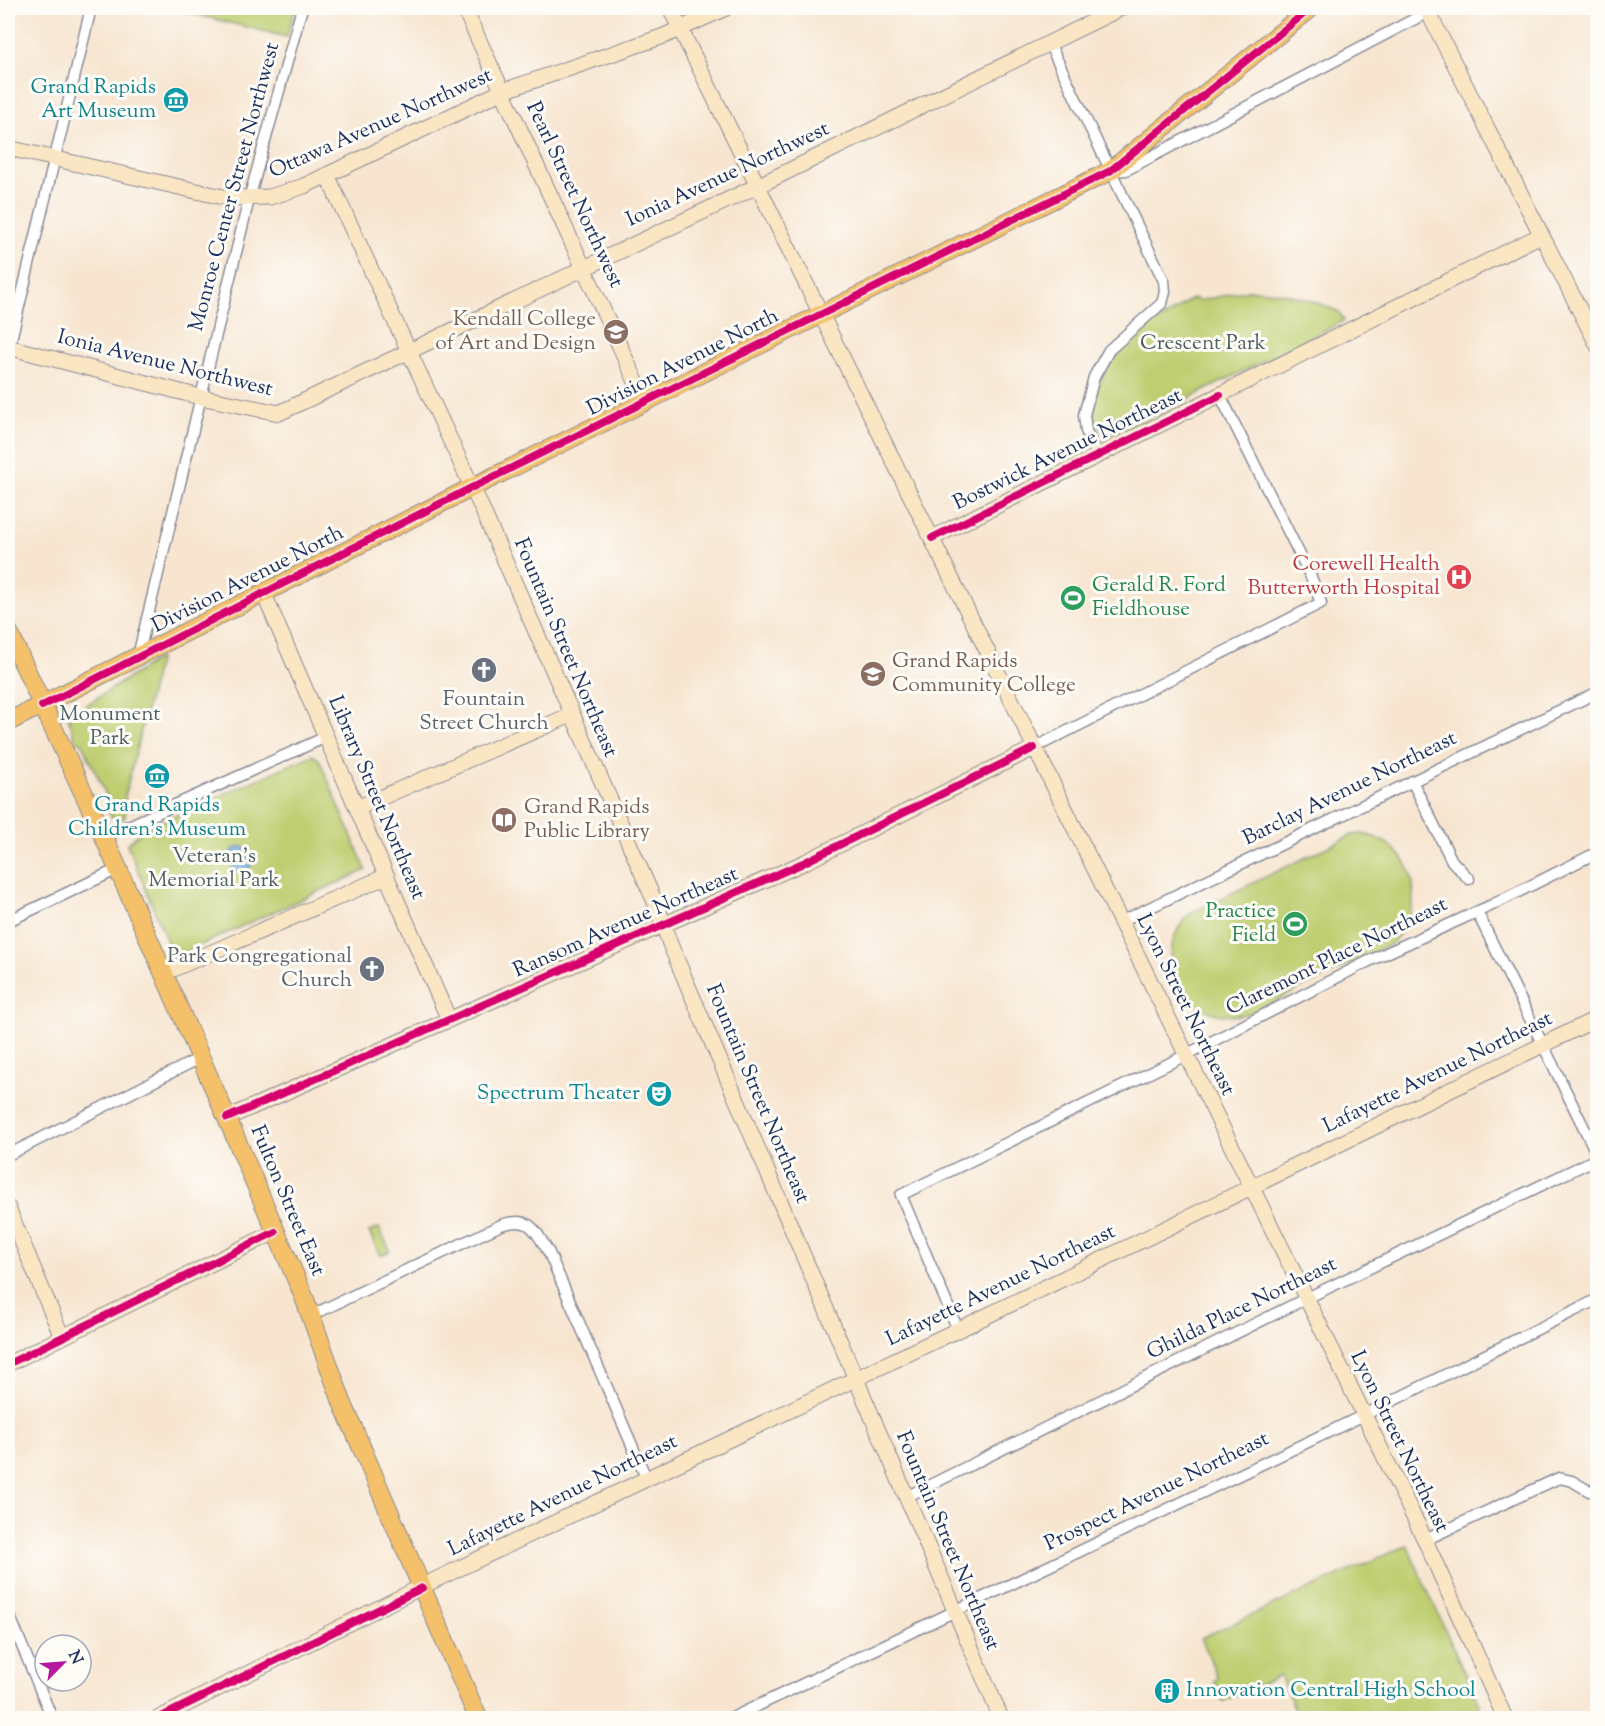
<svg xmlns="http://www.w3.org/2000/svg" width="1605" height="1726" font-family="'Sorts Mill Goudy',serif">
  <rect width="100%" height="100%" fill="#fdfcf7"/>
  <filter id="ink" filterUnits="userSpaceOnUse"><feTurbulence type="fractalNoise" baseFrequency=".0167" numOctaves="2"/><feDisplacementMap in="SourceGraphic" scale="12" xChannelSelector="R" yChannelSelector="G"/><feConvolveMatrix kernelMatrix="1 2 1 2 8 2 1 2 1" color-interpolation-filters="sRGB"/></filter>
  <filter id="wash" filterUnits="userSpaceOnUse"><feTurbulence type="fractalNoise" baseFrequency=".008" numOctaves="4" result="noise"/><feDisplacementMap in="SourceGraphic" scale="24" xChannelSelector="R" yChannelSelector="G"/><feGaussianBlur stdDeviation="1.35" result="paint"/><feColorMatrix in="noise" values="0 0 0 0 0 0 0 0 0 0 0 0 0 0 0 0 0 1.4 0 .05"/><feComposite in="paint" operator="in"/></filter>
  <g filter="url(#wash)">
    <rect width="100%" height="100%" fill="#f7e5d0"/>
    <path fill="#bece70" stroke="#6c7e67" stroke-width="1.5" d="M169,8H295L287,37Z
      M1248,290C1281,290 1309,298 1339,312L1344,321L1117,434C1107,435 1099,432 1096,421C1086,388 1117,348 1142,330C1150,324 1159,321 1167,316C1177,310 1183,303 1194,298L1199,301Z
      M159,658L125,795V817L121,820L112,818L107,807L110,803L82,743L76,741L68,717Z
      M312,755L319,759L366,870L187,951L186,955L179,958L173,956L127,844L145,829Z
      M1363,834C1419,845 1429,908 1390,945C1358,960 1327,975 1295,991C1281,998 1265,1008 1250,1013C1220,1022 1186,1007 1175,977C1166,955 1173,931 1189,914L1352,835Z
      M379,1228L390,1251L380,1256L369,1232Z
      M1407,1545L1485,1718H1299L1280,1676L1223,1701L1214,1681L1218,1678L1201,1638Z"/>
    <path fill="#71a5dd" stroke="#466a9e" stroke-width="1.5" d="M229 859a12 12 0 1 1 24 0a12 12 0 1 1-24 0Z"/>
  </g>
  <g filter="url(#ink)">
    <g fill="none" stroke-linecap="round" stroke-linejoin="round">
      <g stroke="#898a97" stroke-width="13">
        <path id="street" d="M1049,43L1164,281L1165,292L1162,303L1109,350L1094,377L1084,415L1086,431L1097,455
          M1113,171L1126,170L1428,12
          M8,352L91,8
          M138,656L249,199L302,8
          M1034,748L1321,603L1311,577L1220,395
          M1412,781L1452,861L1469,879
          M104,837L326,737
          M1477,912L1598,1156
          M8,921L118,869
          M1120,922L1598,692
          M8,1155L200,1058
          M310,1316L501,1225C531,1215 535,1230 549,1253L647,1480
          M958,1330L901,1195L1172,1062L1369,961L1492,905L1598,852
          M906,1497L1305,1299L1598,1158
          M1425,1540L1559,1478L1572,1481L1589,1491L1598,1489
          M8,1612L52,1718
          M732,1718L1364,1415L1598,1299"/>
      </g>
      <g stroke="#898a97" stroke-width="17">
        <path id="secondary" d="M464,8L645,401
          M670,8L1369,1425L1425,1540L1505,1718
          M1426,8L1598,346
          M8,148L227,198L270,197L304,186L503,91L664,36L726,8
          M327,175L479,502L658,909L670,944L1001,1718
          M8,347L200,397L279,413L774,178L1121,8
          M932,538L1541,235
          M263,592L449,1020
          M357,808L571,715
          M164,973L387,876
          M227,1118L803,863L1034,748
          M8,1208L62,1337
          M8,1364L275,1232
          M159,1718L437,1579L970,1324L1598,1018"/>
      </g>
      <g stroke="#898a97" stroke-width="20">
        <path id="primary" d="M8,631L104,837L233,1132L304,1297L342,1402L478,1718
          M8,722L471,488L1110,171L1311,8"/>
      </g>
      <use href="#street" stroke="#fff" stroke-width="10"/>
      <use href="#secondary" stroke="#fbe6c3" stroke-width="15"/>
      <use href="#primary" stroke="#f4c16a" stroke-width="18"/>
      <g stroke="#fdfcf7" stroke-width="11">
        <path id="cycleway" d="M932,538L1220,395
          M42,706L471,488L1110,171L1311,8
          M227,1118L803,863L1034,748
          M8,1364L275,1232
          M159,1718L422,1588"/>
      </g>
      <use href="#cycleway" stroke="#d6006c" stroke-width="8"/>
    </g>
  </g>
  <defs>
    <g id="museum-disc" transform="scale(1.35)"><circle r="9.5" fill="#0f9aa8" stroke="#fdfcf7"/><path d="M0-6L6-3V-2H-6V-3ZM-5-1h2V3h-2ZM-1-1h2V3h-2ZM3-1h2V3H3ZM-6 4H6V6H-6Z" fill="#fff"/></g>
    <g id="university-disc" transform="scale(1.35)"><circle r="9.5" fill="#8d6e63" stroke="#fdfcf7"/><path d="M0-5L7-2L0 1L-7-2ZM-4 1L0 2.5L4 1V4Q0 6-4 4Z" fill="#fff"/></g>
    <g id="hospital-disc" transform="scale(1.35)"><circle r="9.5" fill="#e0444e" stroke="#fdfcf7"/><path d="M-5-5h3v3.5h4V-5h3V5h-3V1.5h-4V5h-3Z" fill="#fff"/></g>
    <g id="stadium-disc" transform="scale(1.35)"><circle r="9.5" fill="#2e9e5b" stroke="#fdfcf7"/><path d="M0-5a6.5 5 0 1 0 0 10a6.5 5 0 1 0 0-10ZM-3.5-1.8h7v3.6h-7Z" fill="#fff"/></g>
    <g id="church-disc" transform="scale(1.35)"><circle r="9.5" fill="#6b7280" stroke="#fdfcf7"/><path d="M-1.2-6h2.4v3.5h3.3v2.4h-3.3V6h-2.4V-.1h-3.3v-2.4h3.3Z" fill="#fff"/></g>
    <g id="library-disc" transform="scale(1.35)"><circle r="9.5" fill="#8d6e63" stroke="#fdfcf7"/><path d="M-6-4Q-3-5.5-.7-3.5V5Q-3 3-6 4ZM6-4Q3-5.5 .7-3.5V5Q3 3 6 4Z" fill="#fff"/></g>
    <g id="theatre-disc" transform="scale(1.35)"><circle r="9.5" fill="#0f9aa8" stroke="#fdfcf7"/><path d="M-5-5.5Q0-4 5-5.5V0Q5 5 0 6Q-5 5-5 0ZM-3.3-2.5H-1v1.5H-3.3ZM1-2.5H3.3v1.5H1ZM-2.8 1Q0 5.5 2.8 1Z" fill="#fff"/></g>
    <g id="building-disc" transform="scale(1.35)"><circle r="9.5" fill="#0f9aa8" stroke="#fdfcf7"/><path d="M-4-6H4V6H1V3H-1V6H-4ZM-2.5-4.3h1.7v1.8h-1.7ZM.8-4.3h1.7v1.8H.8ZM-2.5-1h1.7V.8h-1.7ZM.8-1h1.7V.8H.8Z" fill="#fff"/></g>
  </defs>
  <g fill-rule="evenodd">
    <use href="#museum-disc" x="176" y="100"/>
    <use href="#university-disc" x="616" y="332"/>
    <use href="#hospital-disc" x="1459" y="577"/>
    <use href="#stadium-disc" x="1073" y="598"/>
    <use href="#church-disc" x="484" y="670"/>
    <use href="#university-disc" x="873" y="674"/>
    <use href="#museum-disc" x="157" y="776"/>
    <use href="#library-disc" x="504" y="820"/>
    <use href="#stadium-disc" x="1295" y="924"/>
    <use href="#church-disc" x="372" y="969"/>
    <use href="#theatre-disc" x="659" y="1094"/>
    <use href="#building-disc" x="1167" y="1691"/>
  </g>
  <g text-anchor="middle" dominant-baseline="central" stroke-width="6" stroke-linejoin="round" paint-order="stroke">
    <g font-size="21" fill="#0d838f" stroke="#fdfcf7" text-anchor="end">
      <text x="156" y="88">Grand Rapids<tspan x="156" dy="24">Art Museum</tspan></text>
      <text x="157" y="806" text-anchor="middle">Grand Rapids<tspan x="157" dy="24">Children's Museum</tspan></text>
      <text x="640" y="1094">Spectrum Theater</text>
      <text x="1186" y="1691" text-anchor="start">Innovation Central High School</text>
    </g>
    <g font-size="21" fill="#1b2f5e" stroke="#fdfcf7">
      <text transform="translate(381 124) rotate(-24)">Ottawa Avenue Northwest</text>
      <text transform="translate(728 175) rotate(-25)">Ionia Avenue Northwest</text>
      <text transform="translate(235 187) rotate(-75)">Monroe Center Street Northwest</text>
      <text transform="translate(574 195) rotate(65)">Pearl Street Northwest</text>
      <text transform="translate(683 363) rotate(-27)">Division Avenue North</text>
      <text transform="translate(165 364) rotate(14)">Ionia Avenue Northwest</text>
      <text transform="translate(1068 450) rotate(-26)">Bostwick Avenue Northeast</text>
      <text transform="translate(248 580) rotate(-27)">Division Avenue North</text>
      <text transform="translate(565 648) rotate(67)">Fountain Street Northeast</text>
      <text transform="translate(1350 789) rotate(-26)">Barclay Avenue Northeast</text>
      <text transform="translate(376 798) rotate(67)">Library Street Northeast</text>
      <text transform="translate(626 923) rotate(-24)">Ransom Avenue Northeast</text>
      <text transform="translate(1337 957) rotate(-26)">Claremont Place Northeast</text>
      <text transform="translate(1185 1005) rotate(64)">Lyon Street Northeast</text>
      <text transform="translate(1438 1073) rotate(-26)">Lafayette Avenue Northeast</text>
      <text transform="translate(757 1094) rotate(67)">Fountain Street Northeast</text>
      <text transform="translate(287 1201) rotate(67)">Fulton Street East</text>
      <text transform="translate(1001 1286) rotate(-26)">Lafayette Avenue Northeast</text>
      <text transform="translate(1242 1309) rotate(-26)">Ghilda Place Northeast</text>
      <text transform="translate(1399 1442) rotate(64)">Lyon Street Northeast</text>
      <text transform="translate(1157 1492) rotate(-26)">Prospect Avenue Northeast</text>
      <text transform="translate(563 1496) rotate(-26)">Lafayette Avenue Northeast</text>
      <text transform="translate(947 1541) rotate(67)">Fountain Street Northeast</text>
    </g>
    <g font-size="21" fill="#785e54" stroke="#fdfcf7" text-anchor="start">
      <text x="596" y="320" text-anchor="end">Kendall College<tspan x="596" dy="24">of Art and Design</tspan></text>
      <text x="892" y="662">Grand Rapids<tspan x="892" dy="24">Community College</tspan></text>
      <text x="524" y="808">Grand Rapids<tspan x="524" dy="24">Public Library</tspan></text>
    </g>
    <g font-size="21" fill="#4c5f63" stroke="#fdfcf7">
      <text x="1203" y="344">Crescent Park</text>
      <text x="110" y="715">Monument<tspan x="110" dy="24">Park</tspan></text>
      <text x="214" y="857">Veteran's<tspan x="214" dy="24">Memorial Park</tspan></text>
    </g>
    <g font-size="21" fill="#be3a42" stroke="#fdfcf7" text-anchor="end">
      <text x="1440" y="565">Corewell Health<tspan x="1440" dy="24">Butterworth Hospital</tspan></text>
    </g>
    <g font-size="21" fill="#27864d" stroke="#fdfcf7" text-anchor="start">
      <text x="1092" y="586">Gerald R. Ford<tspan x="1092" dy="24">Fieldhouse</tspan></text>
      <text x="1276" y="912" text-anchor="end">Practice<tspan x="1276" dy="24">Field</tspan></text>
    </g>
    <g font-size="21" fill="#5b616d" stroke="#fdfcf7">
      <text x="484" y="700">Fountain<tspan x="484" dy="24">Street Church</tspan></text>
      <text x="352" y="957" text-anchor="end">Park Congregational<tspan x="352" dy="24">Church</tspan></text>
    </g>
  </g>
  <rect width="1605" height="1726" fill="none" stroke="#fdfcf7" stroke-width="30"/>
  <g transform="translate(63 1663) rotate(65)"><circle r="28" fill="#fdfcf7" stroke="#a3aaba" stroke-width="1.5"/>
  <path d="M0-4.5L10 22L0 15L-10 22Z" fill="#b5179e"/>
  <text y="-9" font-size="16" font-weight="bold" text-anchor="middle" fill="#1b2f5e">N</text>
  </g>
</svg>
